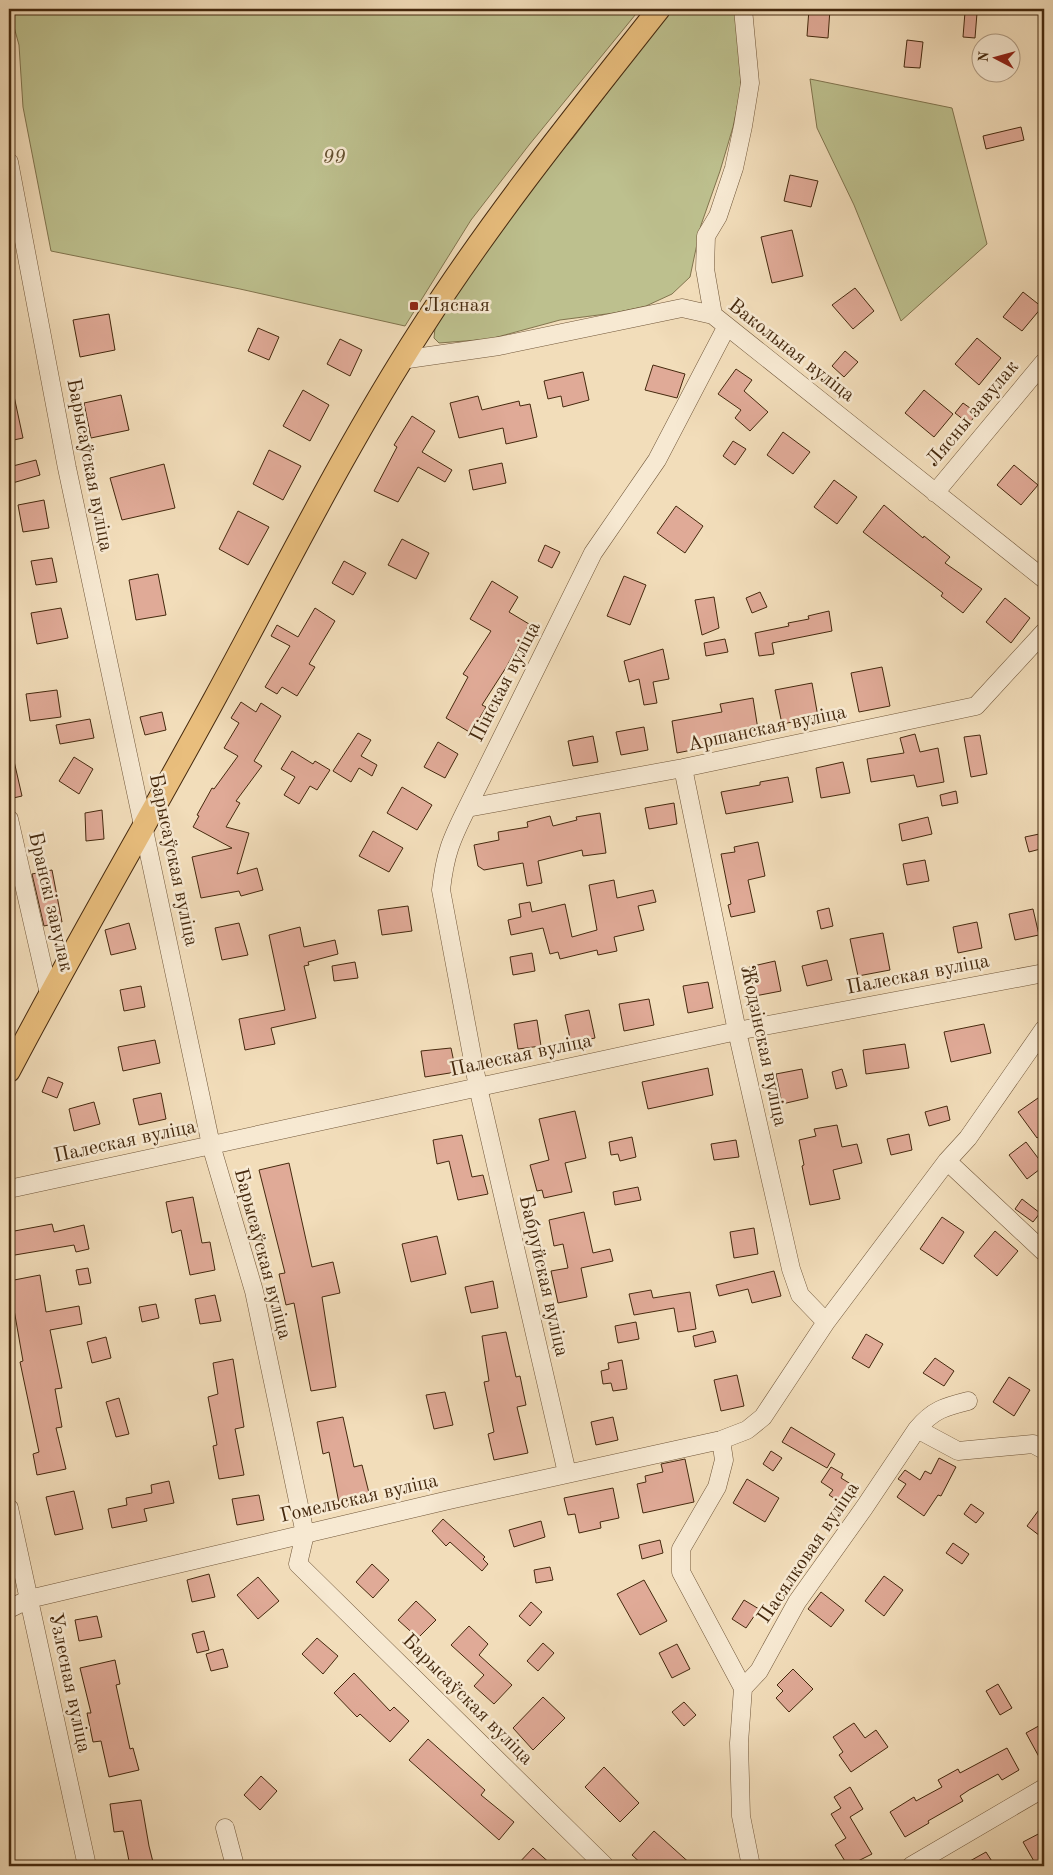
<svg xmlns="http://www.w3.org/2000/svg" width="1053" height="1875" font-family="'Old Standard TT',serif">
  <rect width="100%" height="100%" fill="#f2ddba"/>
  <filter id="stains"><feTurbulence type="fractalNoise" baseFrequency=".004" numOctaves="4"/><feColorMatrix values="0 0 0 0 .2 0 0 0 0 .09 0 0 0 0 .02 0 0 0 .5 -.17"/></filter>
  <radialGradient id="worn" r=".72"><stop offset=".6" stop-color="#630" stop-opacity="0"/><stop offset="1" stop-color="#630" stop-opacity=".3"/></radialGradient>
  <path fill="#bdc08e" stroke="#81744e" d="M9,9H640L529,145L471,220L405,326L240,289L51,251L23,107L19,45Z
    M671,9H737L741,88L733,127L720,171L701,225L690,277L672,294L646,306L614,313L560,320L490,339L439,343L434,338L435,328L530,185L573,138Z
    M810,79L952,108L987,244L901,321L854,205L817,128Z"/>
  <path fill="#e0aa97" stroke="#45290e" d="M809,9H830L828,38L807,36Z
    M965,12L977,13L975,38L963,37Z
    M907,40L923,42L920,68L904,67Z
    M1021,127L1024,140L986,149L983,136Z
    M790,175L818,181L811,207L784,201Z
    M792,230L803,276L772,283L761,237Z
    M855,288L874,311L853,329L832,305Z
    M1023,292L1042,307L1022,331L1003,317Z
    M109,314L115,350L80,357L73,320Z
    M258,328L279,337L269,360L248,351Z
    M977,338L1001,358L979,385L955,364Z
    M340,339L362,350L350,376L327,364Z
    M845,351L858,362L844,377L832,366Z
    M653,365L685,374L677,398L645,390Z
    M736,369L752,380L744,391L768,412L750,431L735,418L741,410L718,394Z
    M583,372L589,400L563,407L561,396L548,399L544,381Z
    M303,390L329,405L310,441L283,426Z
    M924,390L953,414L934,437L905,413Z
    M121,395L129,430L91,438L84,403Z
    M14,396L23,438L9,441V397Z
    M478,396L482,410L519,401L520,406L530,404L537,437L506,444L503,428L459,438L450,403Z
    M963,403L977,413L969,424L955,413Z
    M412,416L435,431L422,452L452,470L445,482L418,467L398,502L374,491L397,447L394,445Z
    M783,432L810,452L793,474L767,455Z
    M733,441L746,449L735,465L723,456Z
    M269,450L301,466L283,500L253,484Z
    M36,460L40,475L9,484V467Z
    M502,463L506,483L473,490L469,470Z
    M164,464L175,508L122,520L110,478Z
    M1014,465L1038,485L1021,505L997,485Z
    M834,480L857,497L837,524L814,507Z
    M44,500L49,528L23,532L18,505Z
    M884,505L923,538L924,536L950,557L945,563L982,589L963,613L941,596L943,593L863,532Z
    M676,506L703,526L685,553L657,533Z
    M238,511L269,527L248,565L219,549Z
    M402,539L429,553L416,579L388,565Z
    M545,545L560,552L552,568L538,561Z
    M52,558L57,582L36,585L31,561Z
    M344,561L366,573L353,595L332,583Z
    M158,574L166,615L136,620L129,580Z
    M624,576L646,585L630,625L607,616Z
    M492,581L518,597L509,612L529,624L507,666L482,705L486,707L471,733L446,718L468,677L463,674L491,631L470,619Z
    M760,592L767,607L752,613L746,598Z
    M714,597L719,628L702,635L695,600Z
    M1005,598L1030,618L1011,643L986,622Z
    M61,608L68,638L37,644L31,613Z
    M315,608L335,621L309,664L315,667L297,696L282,687L277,694L265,687L290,646L271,636L277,625L298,637Z
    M829,611L832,631L772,643L774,654L759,656L755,633L789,626L788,623L809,619L808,616Z
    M725,639L728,652L706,656L704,643Z
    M663,649L669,679L653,682L657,703L644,705L639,679L629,682L624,661Z
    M882,667L890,706L859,712L851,673Z
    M812,683L818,717L782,724L775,690Z
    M57,690L61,717L30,721L26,694Z
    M753,698L759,736L706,745L707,747L677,753L672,721L722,712L720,704Z
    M241,702L256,712L261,703L281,716L254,761L262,766L236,801L240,803L226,827L249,833L237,874L257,868L263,890L241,896L239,891L201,898L192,857L232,848L193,827L199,816L197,815L212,788L214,789L238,756L224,748L239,723L231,718Z
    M162,712L166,730L145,735L140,717Z
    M90,719L94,738L60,744L56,725Z
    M644,727L648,750L621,755L616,732Z
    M358,733L371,740L361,756L377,765L372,776L359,768L351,782L333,771Z
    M915,734L920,752L938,748L944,782L917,787L914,775L871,782L867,759L904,753L900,738Z
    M980,735L987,774L971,777L964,737Z
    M593,736L598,762L573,766L568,741Z
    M438,742L458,754L445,778L424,767Z
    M292,751L313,764L315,761L330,770L317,790L310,786L299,804L284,795L295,777L281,769Z
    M74,757L93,769L79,794L59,781Z
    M9,761H14L22,796L9,799Z
    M843,762L850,793L821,798L816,768Z
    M788,777L793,802L726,814L721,792L760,785V782Z
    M402,787L432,805L417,830L387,813Z
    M956,791L958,803L942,806L940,795Z
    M674,803L677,824L649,829L645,808Z
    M102,810L104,839L86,841L85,813Z
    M600,813L606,853L583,856L582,850L538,861L542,883L527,886L523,863L484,870L478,866L474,845L499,840L498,832L528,827L527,822L550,816L553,826L577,820L576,817Z
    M928,817L932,834L902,841L899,824Z
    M373,831L403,848L389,872L359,856Z
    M1044,833V848L1029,852L1025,837Z
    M758,842L765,876L748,880L755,912L731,917L728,905L731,904L721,854L735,852L734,847Z
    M925,860L929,881L907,885L903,864Z
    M52,870L62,922L44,926L32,874Z
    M614,880L617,898L653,890L656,902L638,906L644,930L614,937L617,951L598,955L597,950L560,959L558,952L550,954L543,928L511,935L508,920L521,917L519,904L530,902L532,912L565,904L572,937L597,930L589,885Z
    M408,906L412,931L382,935L378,910Z
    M829,908L833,926L821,929L817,911Z
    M1033,909L1039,935L1015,940L1009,914Z
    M977,922L982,948L958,953L953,927Z
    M129,923L136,949L111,955L105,930Z
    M239,923L248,955L222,960L215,928Z
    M300,927L304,947L335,940L338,954L308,962L309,965L304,966L316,1018L271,1028L275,1044L245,1050L239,1019L285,1010L269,935Z
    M883,933L890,970L858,976L850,939Z
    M532,953L535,971L513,975L510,957Z
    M827,960L832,980L807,986L802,966Z
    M775,961L781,991L755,996L749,967Z
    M355,962L358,978L334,981L332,966Z
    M708,982L713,1008L688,1013L683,986Z
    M141,986L145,1007L124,1011L120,990Z
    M649,999L654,1025L624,1031L619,1004Z
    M589,1010L595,1038L571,1043L565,1015Z
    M537,1020L541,1046L518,1049L514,1024Z
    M984,1024L991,1053L951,1062L944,1032Z
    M155,1040L160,1063L123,1071L118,1047Z
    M905,1044L909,1068L866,1074L863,1050Z
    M451,1048L456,1072L425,1077L421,1051Z
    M708,1068L713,1095L648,1109L642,1082Z
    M802,1069L808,1098L782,1104L776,1074Z
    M842,1069L847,1086L836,1089L832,1072Z
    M48,1077L63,1083L57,1098L42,1092Z
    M161,1093L166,1119L139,1125L133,1099Z
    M1038,1098L1044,1107V1133L1037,1138L1018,1112Z
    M94,1102L100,1124L74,1131L69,1109Z
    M947,1106L950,1120L929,1126L925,1112Z
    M575,1111L586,1158L565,1163L572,1192L544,1198L542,1190L537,1191L530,1165L549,1160L539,1119Z
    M837,1125L842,1147L857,1144L862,1163L833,1170L840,1199L810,1205L802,1166L804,1165L799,1140L816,1136L814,1129Z
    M909,1134L912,1150L891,1155L887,1139Z
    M462,1135L472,1177L483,1175L488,1194L458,1200L449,1161L437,1164L433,1140Z
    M632,1137L636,1157L620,1161L618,1154L611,1155L609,1142Z
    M736,1140L739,1157L714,1160L711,1144Z
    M1026,1142L1044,1166L1027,1179L1009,1155Z
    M289,1163L312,1267L333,1262L340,1293L322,1297L336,1387L311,1391L294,1303L286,1305L279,1274L285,1273L259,1170Z
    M638,1187L641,1200L615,1205L613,1192Z
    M193,1197L202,1243L210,1242L215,1270L190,1275L181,1230L172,1233L166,1202Z
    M1022,1199L1040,1213L1033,1222L1015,1209Z
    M584,1212L593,1253L610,1249L613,1261L581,1268L587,1297L558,1303L551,1271L568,1268L563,1244L554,1246L549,1220Z
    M942,1217L964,1232L943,1264L920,1249Z
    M52,1224L54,1232L84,1225L89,1249L76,1252L74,1245L9,1256V1232Z
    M754,1228L758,1254L734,1258L730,1232Z
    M995,1231L1018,1251L997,1276L974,1256Z
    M437,1236L446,1274L411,1282L402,1244Z
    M88,1268L91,1283L79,1285L76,1270Z
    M774,1271L781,1296L752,1303L748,1289L719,1296L716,1285Z
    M40,1275L46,1312L79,1306L82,1324L50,1330L62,1388L55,1389L62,1427L56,1428L66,1469L37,1475L33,1454L39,1452L20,1362L23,1361L9,1281Z
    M493,1281L498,1308L471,1313L465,1287Z
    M651,1290L653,1298L690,1292L696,1329L678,1332L674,1308L634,1315L629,1294Z
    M215,1295L221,1321L200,1324L195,1299Z
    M156,1304L159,1318L142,1322L139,1307Z
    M636,1322L639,1339L618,1343L615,1326Z
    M713,1331L716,1342L695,1347L693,1336Z
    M506,1332L516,1377L520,1376L526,1405L517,1407L528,1453L494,1460L488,1434L494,1432L484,1382L489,1381L482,1336Z
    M866,1334L883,1344L869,1368L852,1358Z
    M106,1337L111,1358L92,1363L87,1342Z
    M935,1358L954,1371L944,1386L923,1373Z
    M233,1359L244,1427L235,1429L244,1475L219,1479L213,1446L217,1445L208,1397L218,1394L213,1363Z
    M622,1360L627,1389L613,1391L611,1383L603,1384L601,1371L609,1369L608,1363Z
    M737,1375L744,1406L721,1411L714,1380Z
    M1009,1377L1030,1390L1014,1416L993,1402Z
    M445,1392L453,1425L434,1429L426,1395Z
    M119,1398L129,1434L116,1437L106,1402Z
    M343,1417L354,1467L362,1465L370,1497L339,1503L329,1452L323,1454L317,1422Z
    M613,1417L618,1440L596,1445L591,1422Z
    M791,1427L835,1454L827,1468L782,1442Z
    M771,1451L782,1458L773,1471L763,1464Z
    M939,1458L956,1467L941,1496L938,1495L924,1516L897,1497L906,1484L898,1479L905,1470L920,1480L925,1471L931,1474Z
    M685,1459L694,1502L643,1513L637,1484L646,1482L645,1476L663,1472L661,1464Z
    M831,1467L843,1474L841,1478L854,1486L848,1496L845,1494L840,1502L829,1495L833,1490L821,1482Z
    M747,1479L779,1498L765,1522L733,1503Z
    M169,1481L174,1503L144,1509L147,1521L112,1528L108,1509L127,1505L126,1498L152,1493L151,1485Z
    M613,1488L619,1518L600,1522L601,1528L579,1533L575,1514L568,1515L564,1498Z
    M74,1491L83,1529L55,1535L46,1497Z
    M259,1495L264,1520L237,1525L232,1499Z
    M1044,1503V1539L1027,1526Z
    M971,1504L984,1513L976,1523L964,1514Z
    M443,1519L485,1557L483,1559L488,1564L482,1571L450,1542L446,1546L432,1531Z
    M541,1521L545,1537L514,1547L509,1530Z
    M660,1540L663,1553L642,1559L639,1545Z
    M953,1543L969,1554L962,1564L946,1553Z
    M372,1564L389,1580L373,1598L356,1582Z
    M550,1567L553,1580L536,1583L534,1570Z
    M209,1574L215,1597L192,1602L187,1580Z
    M884,1576L903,1590L884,1616L865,1601Z
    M258,1577L279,1601L258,1619L237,1595Z
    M644,1580L667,1621L640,1635L617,1594Z
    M821,1592L844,1610L831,1627L808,1609Z
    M744,1600L759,1609L746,1628L732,1619Z
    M416,1601L436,1620L418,1638L398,1620Z
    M531,1602L542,1612L530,1626L519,1616Z
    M97,1616L102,1637L79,1641L75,1620Z
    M469,1626L488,1644L479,1655L512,1685L494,1704L474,1686L484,1675L451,1645Z
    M204,1631L209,1650L197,1653L192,1634Z
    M317,1638L338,1656L323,1674L302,1654Z
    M543,1643L554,1653L538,1671L527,1661Z
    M677,1644L690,1669L672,1678L659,1653Z
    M223,1649L228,1667L211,1671L206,1654Z
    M115,1660L120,1684L116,1685L130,1749L133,1748L139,1770L109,1777L101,1741L93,1742L87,1713H91L80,1668Z
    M793,1669L813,1689L789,1712L776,1698L783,1691L777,1685Z
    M354,1673L390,1711L394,1707L409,1721L390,1742L360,1714L357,1717L334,1693Z
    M998,1684L1012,1708L1000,1715L986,1691Z
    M543,1697L565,1718L533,1750L513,1728Z
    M684,1702L696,1715L684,1726L672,1712Z
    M854,1723L865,1738L876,1730L888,1747L851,1772L839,1755L843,1752L833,1737Z
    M1044,1723V1766L1026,1733Z
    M428,1739L485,1790L481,1795L514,1822L499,1840L409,1760Z
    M1007,1748L1019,1770L1002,1780L998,1774L969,1790L960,1796L963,1801L928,1821L929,1823L905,1837L890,1812L914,1797L916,1801L942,1787L938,1780L958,1769L960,1773Z
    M604,1767L639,1803L620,1822L585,1787Z
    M261,1776L277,1791L260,1810L244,1795Z
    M850,1787L863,1809L850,1817L872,1854L848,1866L835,1845L846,1838L831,1814L841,1808L834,1797Z
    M141,1800L149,1846L154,1866H130L123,1831L114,1832L110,1804Z
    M654,1831L693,1866H644L632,1855Z
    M1044,1831V1858L1035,1863L1023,1842Z
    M533,1848L553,1866H516Z
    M986,1852L995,1866H961Z"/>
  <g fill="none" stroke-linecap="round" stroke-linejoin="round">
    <g stroke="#705639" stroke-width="19">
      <path id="minor" d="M9,162L67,468L211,1145L254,1291L305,1534L298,1564L605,1866
        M713,315L705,269L706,236L718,216L734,168L743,126L750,83L743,9
        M401,360L499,346L682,308L713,315L1044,579
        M935,493L1044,362
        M683,768L737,1031L791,1269L800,1295L826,1322
        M467,808L683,768L976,706L1044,632
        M9,819L49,994
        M947,1161L1044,1252
        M9,1189L737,1031L1044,973
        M917,1429C933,1410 944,1407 968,1401
        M721,1440L724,1460L717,1487L681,1549V1572L743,1688
        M567,1473L478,1087L441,890C445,854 451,840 467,808L593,553L657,460L727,326
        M9,1508L87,1866
        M9,1609L29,1599L449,1500L721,1440L747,1430L763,1417L826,1322L947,1161L968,1138L1044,1029
        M225,1828L235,1866
        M751,1866L741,1816L739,1743L743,1688L759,1671L797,1602L864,1508L917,1429L958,1451L1033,1444L1044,1450
        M911,1866L1044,1788"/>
    </g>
    <g stroke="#45290e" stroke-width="24">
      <path id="major" d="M9,1071C75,945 147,823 215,698C282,575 344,449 420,331C492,218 576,114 659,9"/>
    </g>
    <use href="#minor" stroke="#f7e9d2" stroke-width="18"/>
    <use href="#major" stroke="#e9be7d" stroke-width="22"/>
  </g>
  <rect fill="#8f2418" stroke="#f7e9d2" stroke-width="2" x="409" y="301" width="10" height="10" rx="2.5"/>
  <g text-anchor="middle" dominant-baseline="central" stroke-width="5" stroke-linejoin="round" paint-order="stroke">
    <g font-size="20" font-style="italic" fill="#634f2e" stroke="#f7e9d2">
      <text x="334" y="158">99</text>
    </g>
    <g font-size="20" fill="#45290e" stroke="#f7e9d2" text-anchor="start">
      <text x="424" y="306">Лясная</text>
    </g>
    <g font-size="20" fill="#45290e" stroke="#f7e9d2">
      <text transform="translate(791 351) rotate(38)">Вакольная вуліца</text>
      <text transform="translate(973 414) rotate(-50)">Лясны завулак</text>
      <text transform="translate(89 465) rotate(79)">Барысаўская вуліца</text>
      <text transform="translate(506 682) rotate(-63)">Пінская вуліца</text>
      <text transform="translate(767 729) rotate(-12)">Аршанская вуліца</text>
      <text transform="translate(173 860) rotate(78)">Барысаўская вуліца</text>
      <text transform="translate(50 902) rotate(77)">Бранскі завулак</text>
      <text transform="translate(918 975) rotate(-11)">Палеская вуліца</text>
      <text transform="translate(763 1046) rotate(78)">Жодзінская вуліца</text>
      <text transform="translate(521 1056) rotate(-12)">Палеская вуліца</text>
      <text transform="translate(125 1142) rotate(-12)">Палеская вуліца</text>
      <text transform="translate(262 1254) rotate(75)">Барысаўская вуліца</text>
      <text transform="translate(543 1276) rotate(77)">Бабруйская вуліца</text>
      <text transform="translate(359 1499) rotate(-13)">Гомельская вуліца</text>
      <text transform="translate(809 1553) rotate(-56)">Пасялковая вуліца</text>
      <text transform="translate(69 1683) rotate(78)">Узлесная вуліца</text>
      <text transform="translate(467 1700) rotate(45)">Барысаўская вуліца</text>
    </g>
  </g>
  <rect width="1053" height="1875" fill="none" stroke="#f2ddba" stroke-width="30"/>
  <rect x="10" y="10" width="1033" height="1855" fill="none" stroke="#45290e" stroke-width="2.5"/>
  <rect x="15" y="15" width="1023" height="1845" fill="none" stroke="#45290e"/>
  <g transform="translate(996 58) rotate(276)"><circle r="24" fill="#f7e9d2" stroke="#b09c84"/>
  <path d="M0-4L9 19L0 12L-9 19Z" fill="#8f2418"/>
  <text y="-8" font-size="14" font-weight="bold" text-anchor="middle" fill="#45290e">N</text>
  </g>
  <rect width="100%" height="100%" filter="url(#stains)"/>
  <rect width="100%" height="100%" fill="url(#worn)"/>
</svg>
